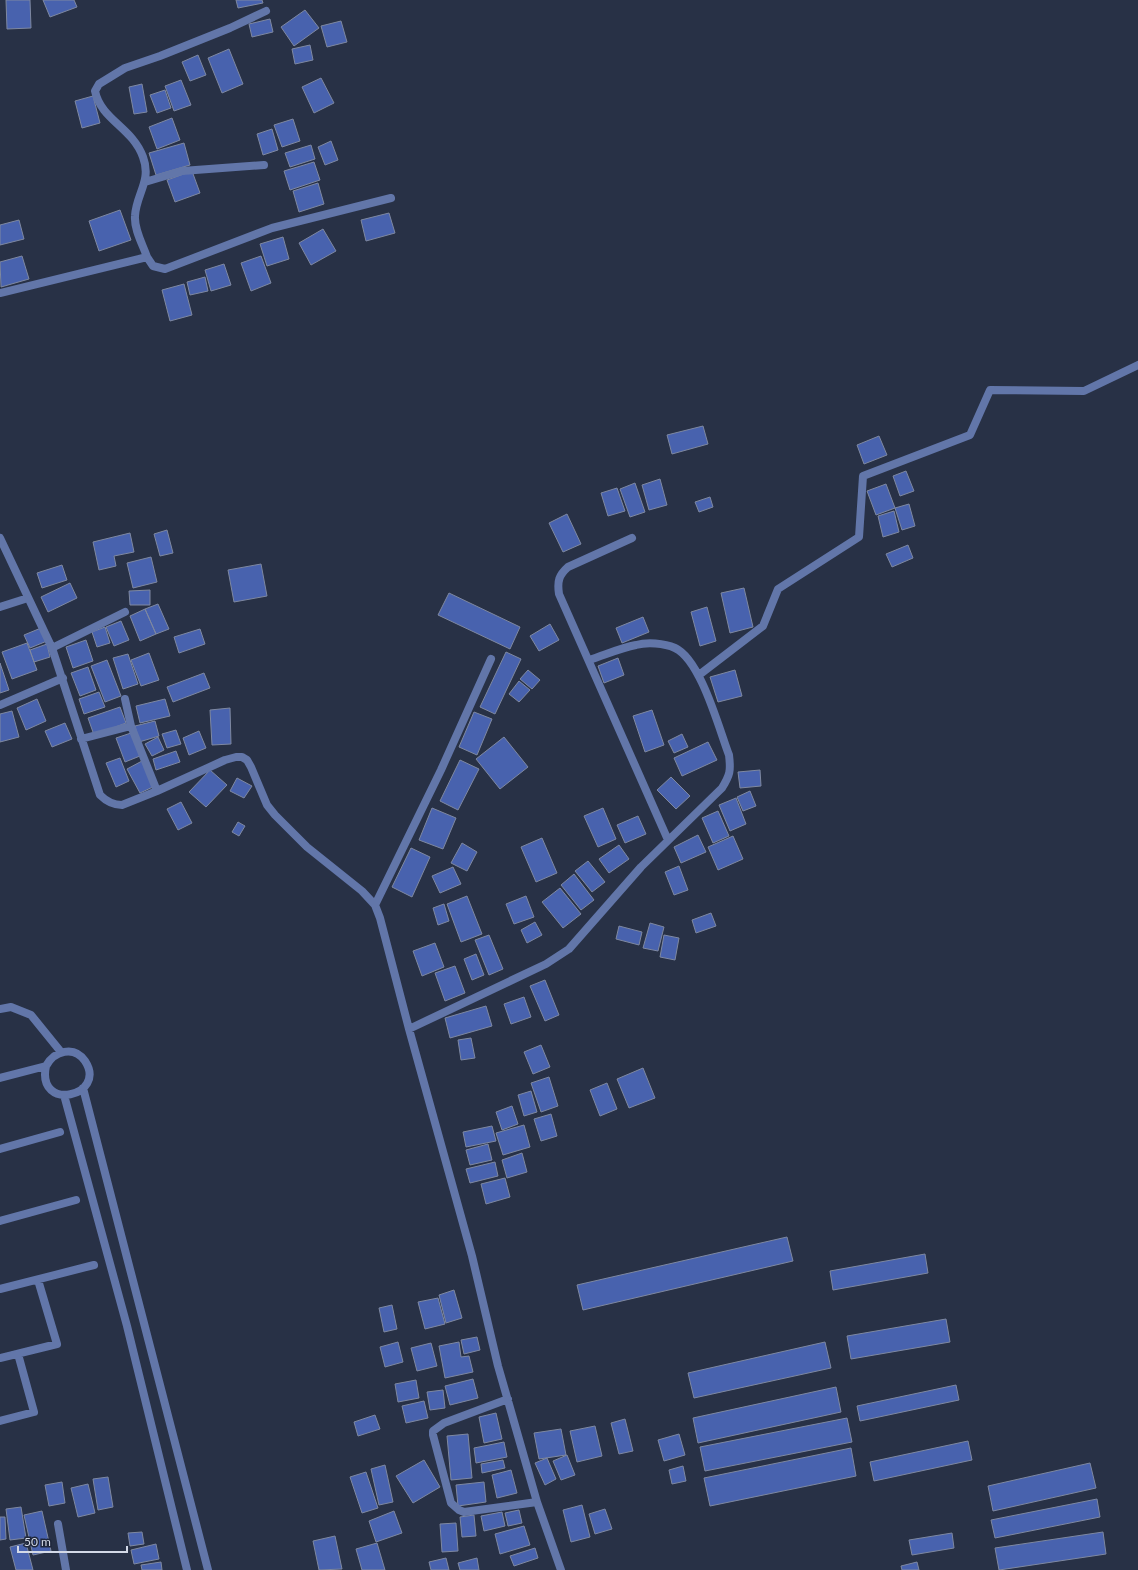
<svg xmlns="http://www.w3.org/2000/svg" width="1138" height="1570" font-family="Lato,sans-serif">
  <rect width="100%" height="100%" fill="#283146"/>
  <path fill="#4862ae" stroke="#7e88a1" d="M6,0H30L31,28L7,29Z
    M43,0H74L77,7L50,17Z
    M236,0H262L263,3L238,8Z
    M305,10L319,28L294,46L281,27Z
    M270,19L273,32L252,37L249,24Z
    M341,21L347,42L327,47L321,26Z
    M310,45L313,60L295,64L292,49Z
    M229,49L243,84L222,93L208,58Z
    M198,55L206,75L190,81L182,62Z
    M321,78L334,103L314,113L302,87Z
    M181,80L191,105L174,111L165,86Z
    M142,84L147,112L134,114L129,87Z
    M165,90L171,108L157,113L150,95Z
    M93,96L100,123L82,128L75,101Z
    M172,118L180,140L157,149L149,127Z
    M293,119L300,141L282,147L274,125Z
    M272,129L278,150L263,155L257,134Z
    M331,141L338,160L325,165L318,147Z
    M184,143L190,165L156,175L149,153Z
    M311,145L315,159L290,167L285,153Z
    M314,162L320,180L290,190L284,171Z
    M192,171L200,193L175,202L167,180Z
    M318,183L324,204L299,212L293,191Z
    M120,210L131,240L99,251L89,221Z
    M389,213L395,233L366,241L361,220Z
    M19,220L24,239L0,245V225Z
    M323,229L336,251L311,265L299,243Z
    M283,237L289,259L267,266L260,244Z
    M22,256L29,279L1,287L0,262Z
    M261,256L271,283L251,291L241,263Z
    M224,264L231,285L211,291L205,270Z
    M205,277L208,291L190,295L187,282Z
    M184,284L192,315L170,321L162,290Z
    M703,426L708,444L672,454L667,435Z
    M879,436L887,455L864,464L857,445Z
    M906,471L914,491L900,496L893,476Z
    M660,479L667,505L649,510L642,485Z
    M635,483L645,512L630,517L620,489Z
    M886,484L895,508L876,515L867,491Z
    M617,488L625,511L608,516L601,493Z
    M710,497L713,507L699,512L695,502Z
    M909,504L915,526L902,530L895,508Z
    M894,511L899,532L883,537L878,516Z
    M567,514L581,544L563,552L549,523Z
    M167,530L173,553L160,556L154,534Z
    M130,533L134,552L114,556L116,566L99,570L93,542Z
    M908,545L913,558L892,567L886,554Z
    M151,557L157,582L133,588L127,563Z
    M261,564L267,596L234,602L228,570Z
    M62,565L67,580L42,588L37,573Z
    M70,583L77,598L48,612L41,597Z
    M744,588L753,627L730,633L721,593Z
    M150,590V605H130L129,591Z
    M449,593L520,627L510,649L438,615Z
    M158,604L169,629L156,634L145,609Z
    M707,607L716,641L700,646L691,612Z
    M145,609L156,634L140,641L130,616Z
    M643,617L649,632L622,643L616,628Z
    M121,621L129,640L114,646L106,627Z
    M550,624L559,640L539,651L530,636Z
    M105,627L110,643L97,647L92,632Z
    M41,628L47,641L30,648L24,635Z
    M200,629L205,644L179,653L174,637Z
    M86,640L93,661L73,668L66,647Z
    M27,643L37,670L12,679L2,652Z
    M47,644L50,657L34,662L30,650Z
    M506,652L521,659L495,714L480,707Z
    M149,653L159,680L141,686L131,660Z
    M128,654L138,684L123,689L113,658Z
    M618,658L624,675L604,683L598,666Z
    M107,660L121,696L105,702L91,666Z
    M0,663L9,690L0,693Z
    M88,667L96,690L80,696L71,673Z
    M528,670L540,680L532,689L520,679Z
    M735,670L742,696L718,702L710,677Z
    M204,673L210,688L173,702L167,687Z
    M519,681L530,690L519,702L509,694Z
    M99,692L105,707L84,714L79,699Z
    M37,699L46,721L26,730L17,708Z
    M165,699L170,716L140,723L136,706Z
    M120,707L126,723L94,735L88,718Z
    M230,708L231,744L212,745L210,710Z
    M652,710L664,745L645,752L633,716Z
    M12,711L19,737L0,742V714Z
    M474,712L492,719L477,755L459,747Z
    M155,721L159,736L139,742L135,726Z
    M65,723L72,739L52,747L45,731Z
    M176,730L181,744L167,748L162,734Z
    M199,731L206,748L189,755L183,738Z
    M131,733L140,756L125,762L116,738Z
    M682,734L688,747L674,753L668,741Z
    M158,737L164,750L152,756L145,744Z
    M504,737L528,767L500,789L476,759Z
    M708,742L717,760L682,776L674,758Z
    M176,751L180,762L156,770L153,759Z
    M120,758L129,781L116,787L106,763Z
    M460,760L479,769L458,810L440,801Z
    M142,761L155,786L140,793L127,769Z
    M210,770L227,785L206,807L189,792Z
    M760,770L761,786L740,788L738,772Z
    M671,777L690,796L676,809L657,790Z
    M237,778L252,786L244,798L230,791Z
    M750,791L756,806L743,811L737,797Z
    M736,798L746,824L730,831L719,805Z
    M181,802L192,823L178,830L167,809Z
    M432,808L456,818L443,849L419,840Z
    M603,808L616,839L598,847L584,816Z
    M718,811L729,836L713,843L702,818Z
    M638,816L646,834L625,843L617,825Z
    M238,822L245,826L239,836L232,832Z
    M698,835L706,852L681,863L674,847Z
    M733,836L743,859L718,870L708,847Z
    M542,838L557,873L536,882L521,847Z
    M462,843L477,852L467,871L451,863Z
    M619,845L629,859L609,873L599,859Z
    M411,848L430,857L412,897L392,887Z
    M588,861L605,882L592,892L575,871Z
    M679,866L688,890L674,895L665,872Z
    M453,867L461,884L440,893L432,876Z
    M574,874L594,900L581,910L561,885Z
    M560,888L581,914L563,928L542,902Z
    M467,896L482,934L461,942L447,904Z
    M526,896L534,917L514,924L506,904Z
    M444,904L449,921L438,925L433,908Z
    M711,913L716,926L696,933L692,920Z
    M535,922L542,935L527,943L521,930Z
    M650,923L664,927L658,951L643,948Z
    M619,926L642,932L639,945L616,939Z
    M489,935L503,969L489,975L475,940Z
    M664,935L679,938L675,960L660,957Z
    M435,943L444,967L422,976L413,951Z
    M476,954L484,975L472,980L464,959Z
    M455,966L465,993L445,1001L435,973Z
    M545,980L559,1015L545,1021L530,986Z
    M524,997L531,1017L511,1024L504,1004Z
    M486,1006L492,1026L450,1038L445,1018Z
    M471,1038L475,1058L461,1060L458,1040Z
    M541,1045L550,1067L533,1074L524,1052Z
    M643,1068L655,1098L629,1108L617,1079Z
    M549,1077L558,1106L541,1112L531,1083Z
    M607,1083L617,1109L600,1116L590,1090Z
    M531,1091L537,1112L524,1116L518,1095Z
    M512,1106L518,1124L502,1130L496,1112Z
    M551,1114L557,1136L541,1141L534,1119Z
    M524,1125L530,1147L503,1155L496,1133Z
    M492,1126L496,1141L466,1147L463,1132Z
    M488,1144L492,1160L470,1165L466,1150Z
    M522,1153L527,1172L507,1178L502,1160Z
    M495,1162L498,1176L470,1183L466,1169Z
    M505,1178L510,1197L486,1204L481,1184Z
    M787,1237L793,1261L583,1310L577,1285Z
    M925,1254L928,1273L833,1290L830,1271Z
    M454,1290L462,1318L446,1323L439,1295Z
    M438,1298L445,1324L425,1329L418,1302Z
    M392,1305L397,1329L384,1332L379,1308Z
    M946,1319L950,1342L851,1359L847,1336Z
    M477,1337L480,1350L464,1354L461,1340Z
    M398,1342L403,1362L385,1367L380,1347Z
    M459,1342L461,1357L469,1356L473,1372L445,1378L439,1346Z
    M825,1342L831,1368L694,1398L688,1373Z
    M431,1343L437,1366L417,1371L411,1348Z
    M473,1379L478,1398L450,1405L445,1386Z
    M416,1380L419,1398L398,1402L395,1384Z
    M956,1385L959,1400L860,1421L857,1406Z
    M836,1387L841,1412L698,1443L693,1418Z
    M443,1390L445,1408L430,1410L427,1392Z
    M424,1401L428,1418L406,1423L402,1406Z
    M496,1413L502,1439L484,1443L479,1417Z
    M375,1415L380,1429L358,1436L354,1422Z
    M847,1418L852,1442L705,1471L700,1447Z
    M625,1419L633,1451L619,1454L611,1423Z
    M595,1426L602,1456L577,1462L570,1431Z
    M561,1429L566,1455L539,1459L534,1433Z
    M468,1434L472,1478L451,1480L447,1436Z
    M679,1434L685,1455L664,1461L658,1440Z
    M968,1441L972,1460L874,1481L870,1462Z
    M504,1442L507,1457L476,1463L474,1448Z
    M851,1448L856,1476L710,1506L704,1478Z
    M567,1455L575,1475L561,1480L553,1461Z
    M547,1458L556,1479L545,1485L535,1463Z
    M424,1460L440,1487L413,1503L396,1476Z
    M503,1460L505,1468L482,1473L481,1464Z
    M1090,1463L1096,1488L993,1511L988,1486Z
    M385,1465L393,1502L379,1505L371,1469Z
    M683,1466L686,1481L672,1484L669,1470Z
    M511,1470L517,1493L497,1498L492,1475Z
    M366,1472L378,1508L362,1513L350,1477Z
    M108,1477L113,1507L98,1510L93,1479Z
    M62,1482L65,1503L49,1506L45,1485Z
    M484,1482L486,1502L458,1506L456,1485Z
    M88,1484L95,1513L78,1517L71,1488Z
    M1097,1499L1100,1517L995,1538L991,1520Z
    M582,1505L590,1537L571,1542L563,1510Z
    M21,1507L26,1538L10,1540L6,1509Z
    M605,1509L612,1529L595,1534L589,1514Z
    M519,1510L522,1523L508,1526L505,1513Z
    M42,1511L51,1551L33,1555L24,1515Z
    M394,1511L402,1533L376,1542L369,1521Z
    M502,1512L505,1526L484,1531L481,1516Z
    M474,1515L476,1536L462,1537L460,1517Z
    M0,1517H5L6,1539L0,1540Z
    M456,1523L458,1551L442,1552L440,1524Z
    M524,1526L530,1545L500,1554L495,1534Z
    M142,1532L144,1544L130,1546L128,1533Z
    M1103,1532L1106,1554L999,1570L995,1548Z
    M952,1533L954,1548L912,1555L909,1540Z
    M335,1536L342,1569L319,1570L313,1541Z
    M26,1543L33,1570H16L10,1547Z
    M377,1543L385,1570H362L356,1549Z
    M156,1544L159,1559L134,1564L131,1550Z
    M535,1548L538,1558L514,1566L510,1556Z
    M446,1558L449,1570H431L429,1562Z
    M477,1558L479,1570H460L458,1563Z
    M161,1562L162,1570H142L141,1565Z
    M917,1562L919,1570H902L901,1566Z"/>
  <g fill="none" stroke-linecap="round" stroke-linejoin="round">
    <path stroke="#6276a9" stroke-width="8" d="M145,182L182,171L264,165
      M147,257L153,266L165,269L272,228L391,198
      M0,293L147,257C143,245 134,230 135,216C136,194 152,181 143,157C132,127 101,120 95,91L99,84L125,68L160,56L230,28L266,11
      M0,538L52,648L100,795C106,801 113,805 122,805L157,791L225,760L236,757H242L247,760L251,767L267,805L275,815L307,847L362,891L375,905L380,918L409,1029L472,1256L498,1366L537,1502L561,1570
      M632,538L568,567C559,575 557,581 559,594L668,840
      M0,607L28,598
      M52,648L125,612
      M699,675L763,626L778,589L859,537L863,476L970,435L990,390L1084,391L1138,365
      M125,699L131,726L157,791
      M0,705L63,678
      M81,739L131,726
      M375,905L441,770L491,659
      M0,1009L11,1007L31,1015L61,1052
      M409,1029L546,964L569,949L641,867L722,788C730,775 731,771 729,755C719,729 701,660 675,648C664,643 647,642 636,645C620,648 605,655 589,660
      M0,1078L46,1066C54,1051 74,1045 85,1061C108,1096 36,1113 46,1066
      M83,1088L208,1570
      M64,1095L127,1326L187,1570
      M0,1149L60,1132
      M0,1221L76,1200
      M0,1289L94,1265
      M0,1358L57,1344L38,1280
      M508,1399L444,1423L433,1431V1435L451,1503L459,1510L464,1512L537,1502
      M0,1421L34,1412L18,1354
      M58,1524L66,1570"/>
  </g>
  <path d="M18 1546v6h109v-6" fill="none" stroke="#d3d9e7" stroke-width="2"/>
  <text x="24" y="1546" font-size="12" fill="#d3d9e7" stroke="#1f273b" stroke-width="3" paint-order="stroke">50 m</text>
</svg>
